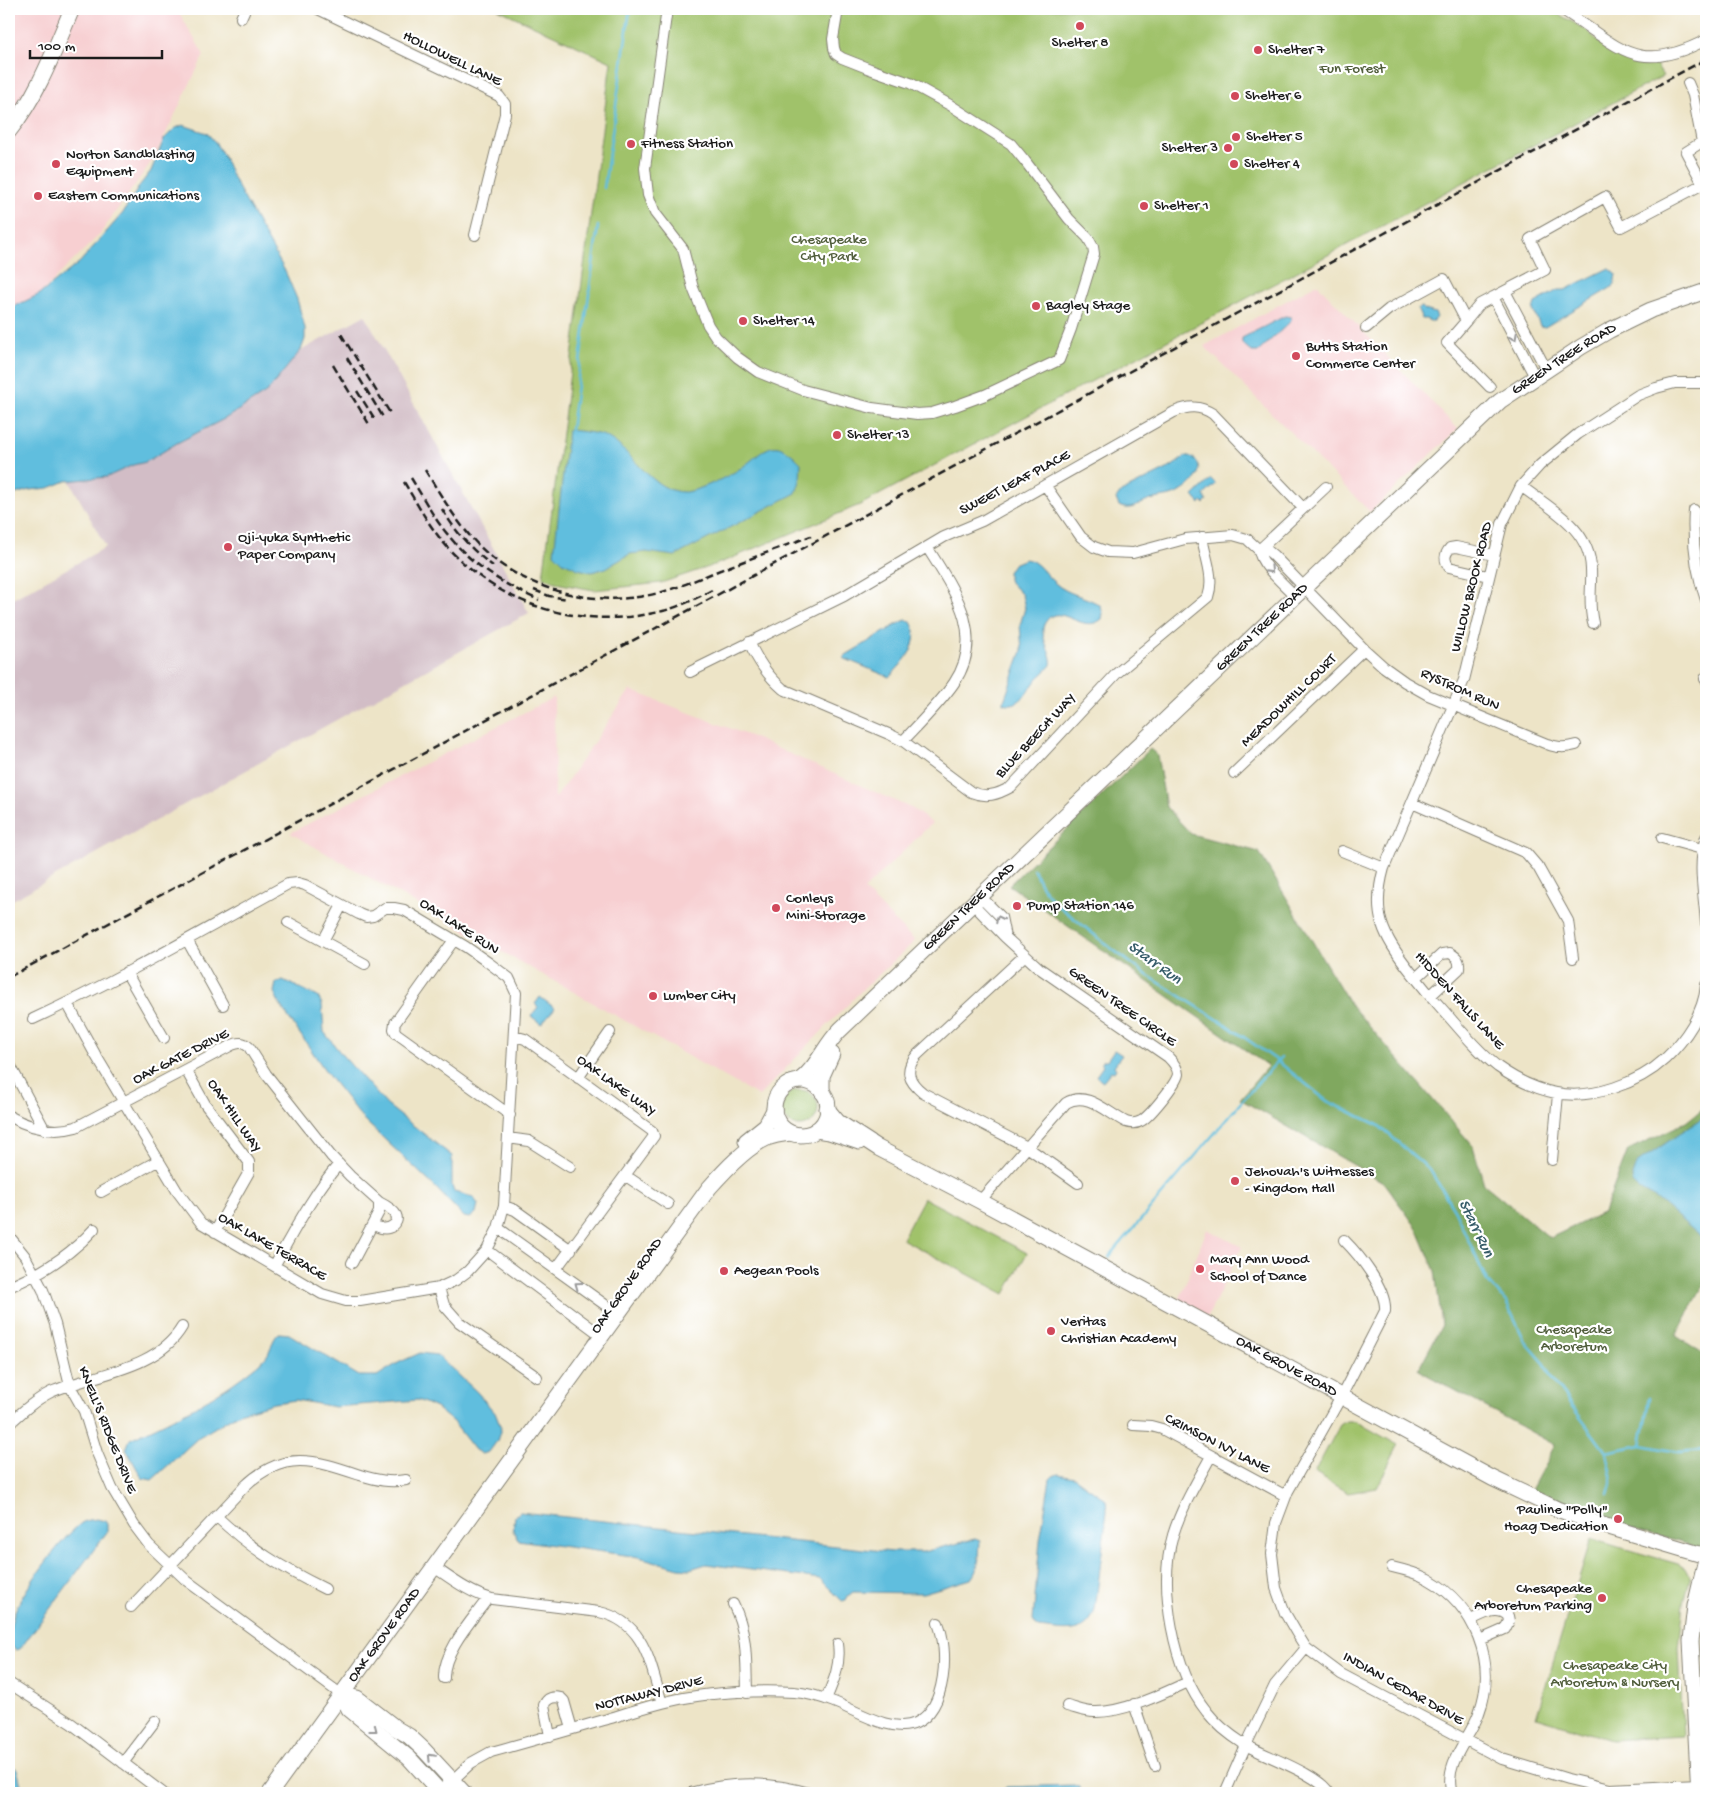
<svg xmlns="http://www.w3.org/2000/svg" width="1715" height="1802" font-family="'Gochi Hand',sans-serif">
  <rect width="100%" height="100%" fill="#fff"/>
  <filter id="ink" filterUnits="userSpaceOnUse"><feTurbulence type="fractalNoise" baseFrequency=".02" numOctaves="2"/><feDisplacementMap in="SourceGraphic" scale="10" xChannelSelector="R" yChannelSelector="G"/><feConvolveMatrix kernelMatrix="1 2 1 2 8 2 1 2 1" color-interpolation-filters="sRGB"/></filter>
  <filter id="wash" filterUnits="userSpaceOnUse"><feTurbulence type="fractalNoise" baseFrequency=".0096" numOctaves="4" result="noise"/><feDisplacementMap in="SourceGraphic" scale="20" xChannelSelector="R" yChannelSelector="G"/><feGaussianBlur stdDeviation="1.12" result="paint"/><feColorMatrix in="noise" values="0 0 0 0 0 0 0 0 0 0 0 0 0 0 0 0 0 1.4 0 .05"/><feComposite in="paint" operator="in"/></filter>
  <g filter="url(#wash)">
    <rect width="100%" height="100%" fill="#ede4c7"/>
    <path fill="#f7cfd1" d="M9,9H177L204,55L154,158L100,234L40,294L9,309Z
      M1317,284L1458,429L1370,512L1204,346Z
      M630,690L750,736L913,809L932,823L864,890L915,941L858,994L759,1096L290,833L554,697L555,799Z
      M1207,1229L1242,1247L1207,1318L1178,1303Z"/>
    <path fill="#d2bdc6" d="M365,315L529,613L9,902V601L106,547L69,480Z"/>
    <path fill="#a0c26b" stroke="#5e6f44" d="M498,9H1550L1588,31L1599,42L1627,59L1641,63L1654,62L1663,76L862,504L720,563L661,583L594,590L561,584L543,577L611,62Z
      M782 1108a18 18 0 1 1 36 0a18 18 0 1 1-36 0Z
      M924,1198L1027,1253L1005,1294L902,1239Z
      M1346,1421H1355L1398,1445L1377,1488L1348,1493L1314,1473L1340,1425Z
      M1591,1539L1678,1564L1686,1569L1690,1578L1684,1603L1679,1648L1683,1736L1611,1740L1536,1717Z"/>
    <path fill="#80a85f" stroke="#4e623e" d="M1150,749L1157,755L1166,807L1191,834L1259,852L1350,1004L1473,1146L1484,1184L1550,1238L1604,1212L1628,1150L1686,1122L1706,1106V1281L1676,1336L1706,1355V1535L1703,1549L1623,1526L1530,1492L1555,1445L1418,1370L1442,1325L1435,1271L1417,1228L1383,1182L1240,1099L1268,1066L1009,885Z"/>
    <path fill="#60bede" stroke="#3e6d7d" d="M183,125L207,133L215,142L223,155L234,180L285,271L297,299L305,328V339L301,350L267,392L226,418L177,443L146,462L133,465L107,477L66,481L49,488L29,490L9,496V309L40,294L80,262L123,213L140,185L151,171L164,139L174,129Z
      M1607,269H1610L1616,274L1614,286L1545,327L1540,326L1533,310L1535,303L1558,290H1565Z
      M1422,307L1425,310L1435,313L1437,317L1434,321H1430L1426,319H1422L1418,310V308Z
      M1285,316L1291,317V321L1258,352H1252L1242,343V338Z
      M568,430C579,431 591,432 602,435C630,445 650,493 685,492C699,491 729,476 741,468C767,450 772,433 801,463L800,481L796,493L675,556L646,552L630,554L606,568L592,572L578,569L563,562L554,553Z
      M1186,456C1198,456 1202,469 1196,478C1192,484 1185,490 1178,493C1169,498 1158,497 1148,501C1139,504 1130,512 1119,506L1116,499L1121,492L1171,467Z
      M1211,479L1216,484L1204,495L1207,501L1204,504L1202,502L1200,504L1193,496Z
      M1025,559C1038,560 1045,575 1055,583C1068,595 1086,596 1100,605L1103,613L1102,619C1084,634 1064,607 1050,617C1032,632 1054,650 1051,665C1047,670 1042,674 1037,679C1029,689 1020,709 1004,703V701L1022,651L1020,625L1025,608L1022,595L1008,580V572L1013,564Z
      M906,620L911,622C923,642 903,664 889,677L843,658L846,655L901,622Z
      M283,980L318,997L322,1004L324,1032L343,1056L387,1105L452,1156V1186L454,1192L473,1197L478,1204L476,1213L470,1218L464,1217L435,1187L363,1119L331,1079L280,1005L274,992L276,983Z
      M540,997L555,1008L541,1024L531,1016L538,1007L535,1004Z
      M1114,1050L1122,1055L1114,1066L1116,1069L1114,1072L1111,1071L1103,1081L1096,1076L1103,1066L1101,1062L1103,1060H1107Z
      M1706,1115V1241L1657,1199L1639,1189L1633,1183L1632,1176L1636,1164Z
      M279,1333L289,1334L359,1376H377L398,1363L420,1353L437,1355L477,1392L496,1414L501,1428L497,1441L489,1452L482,1454L475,1450L453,1422L436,1408L418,1400L335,1407L296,1400L274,1403L239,1413L199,1437L152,1480L142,1478L126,1449L130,1439C177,1417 225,1394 264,1359C271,1353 271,1340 279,1333Z
      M1058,1474L1074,1477L1106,1500L1107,1511L1095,1610C1086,1638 1061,1630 1038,1628L1033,1621L1040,1540L1050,1479L1053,1476Z
      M520,1512L892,1552H923L975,1539L980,1541C979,1554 980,1568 971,1579L923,1593L853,1592L848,1596L846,1600L842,1601L820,1579L706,1564L690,1569L679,1568L639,1557L518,1540L513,1531L515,1516Z
      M97,1519L105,1521L107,1524V1532L20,1649L16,1650L10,1645C8,1634 11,1622 15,1611C24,1589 61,1539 79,1525C84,1520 91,1520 97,1519Z
      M9,1764L17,1769L23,1793H9Z
      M1074,1785L1079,1787L1080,1793H1001L1006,1787Z"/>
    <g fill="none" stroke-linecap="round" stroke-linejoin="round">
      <path stroke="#60bede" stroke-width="2.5" d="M604,188L630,9
        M571,430L598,226
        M1033,869L1041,885L1055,903L1112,949L1147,975L1228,1026L1275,1059L1327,1101L1378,1125L1430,1170L1455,1211L1487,1281L1506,1302L1525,1341L1545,1364L1551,1378L1606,1452L1641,1445L1678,1452L1706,1450
        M1109,1257L1260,1080L1281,1058
        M1641,1445L1649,1398
        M1606,1452L1612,1480L1608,1494"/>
    </g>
  </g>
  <g filter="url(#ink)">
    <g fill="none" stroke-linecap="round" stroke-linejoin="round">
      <g stroke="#848072" stroke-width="12">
        <path id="street" d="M318,9L499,96L505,104V114L475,235
          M667,9L645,168L648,195L655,213L683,249L693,288L708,325L716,337L737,357L758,372L803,390L872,408L917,414L932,413L955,406L985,395L1059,360L1071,329L1094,254L1093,247L1088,238L1069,219L1025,161L1011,144L950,105L910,83L870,69L842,58L836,54L834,48L833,39L838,9
          M1561,9C1619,45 1634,77 1706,40
          M241,18L245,9
          M1505,291L1546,369
          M1493,297L1535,377
          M1466,321L1447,343L1490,387
          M1366,328L1389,309L1444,279L1466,321L1480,304L1545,270L1530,239L1605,197L1621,227L1703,184L1686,152L1702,142L1693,95L1688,83
          M1706,383H1675L1656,388L1638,395L1578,434L1540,465L1521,486L1502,524L1464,680L1384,868C1371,914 1383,937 1411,972C1421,985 1432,998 1443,1010C1460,1029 1477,1051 1498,1067C1515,1079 1536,1089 1556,1093C1592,1100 1639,1083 1665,1059C1685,1040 1704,1013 1706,985
          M1045,485L1081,537L1094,547L1108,552L1133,553L1185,539L1233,535L1247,539L1259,550L1326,487
          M1521,486C1549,508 1590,528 1591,569C1592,589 1588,602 1593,623
          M1694,510C1692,542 1695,570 1706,600
          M1488,576L1449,567C1444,560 1444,555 1450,548L1456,547L1494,555
          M1295,596C1285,585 1260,565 1259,550H1267L1273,555L1364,649L1384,667L1405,682L1428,695L1547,744C1558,748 1565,748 1576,745
          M749,642C758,661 767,675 783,689L891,735L903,741L971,792C986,798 997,795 1011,787L1117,673L1208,597C1215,577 1205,557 1202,537
          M690,672L844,596L944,537L982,521L1174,412C1189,406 1199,405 1213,414L1303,508
          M1705,679L1706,677
          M903,741C919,724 941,702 954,683C987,634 953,589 927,547
          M1234,773L1364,649
          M1412,803L1526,853L1538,867L1568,921L1573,958
          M1706,837C1697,865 1704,894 1706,923
          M1662,838L1702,849
          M1342,851L1384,868
          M973,904L1005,937L1001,917L981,897
          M288,922L365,964
          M187,940L223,1005
          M454,940L395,1023L394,1029L396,1033L510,1115
          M323,941L342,905
          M1024,956L917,1055C904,1070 908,1081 923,1093L1027,1147L1078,1183
          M126,972L164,1038
          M1416,978L1442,954L1450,953C1457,957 1460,960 1459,969L1430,996
          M33,1019C120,979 204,930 288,884L298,883L305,885L359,914L366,917L373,916L385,908H394L404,910L466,947L489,963L509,978L516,993L504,1206L498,1228L487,1250L468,1271L456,1280L439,1288L360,1301H346L322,1294L201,1223L177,1191L95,1054L67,1003
          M514,1036L525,1039L652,1131L654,1136L556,1269
          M9,1063L45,1130
          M186,1070L205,1104L249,1162V1172L215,1232
          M578,1078L610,1032
          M9,1116C30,1128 52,1134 76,1127L232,1045C239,1042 243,1042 249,1047L266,1074L331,1156L350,1176L379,1202V1212L352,1263
          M508,1138L529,1141L570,1167
          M1552,1160L1558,1094
          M626,1176L668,1204
          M101,1192L159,1160
          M980,1201L1066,1103C1087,1090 1107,1113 1126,1122C1132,1124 1136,1124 1141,1121C1149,1117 1177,1083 1178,1074C1178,1068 1173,1062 1168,1057L1039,968L1005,937
          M504,1206L515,1210L571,1250
          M373,1224C375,1226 378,1227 381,1228C389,1230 400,1224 396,1215C393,1209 385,1205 379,1202
          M498,1228L618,1314
          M9,1236L25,1256L43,1290L55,1324L70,1386L84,1411L97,1453L112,1488L134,1525L149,1545L187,1581L342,1695
          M1344,1240C1359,1255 1387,1289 1385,1311L1341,1397L1288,1491L1276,1523L1272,1554L1276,1588L1285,1613L1296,1632L1306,1648L1341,1674L1502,1759L1568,1779L1610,1789L1699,1785
          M487,1250L602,1336
          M274,1266C294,1231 312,1195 339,1164
          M9,1287C42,1273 70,1256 94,1229
          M439,1288L444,1305L459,1322L537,1377
          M9,1424C22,1412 35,1400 51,1392C92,1374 157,1370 182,1327
          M1133,1425L1151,1426L1162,1429L1286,1496
          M1211,1456C1197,1482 1182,1506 1173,1535C1158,1586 1173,1670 1207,1712C1217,1725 1230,1735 1244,1744C1264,1756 1319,1774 1329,1793
          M216,1516C251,1549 282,1568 325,1589
          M434,1567C453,1580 470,1593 492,1599L599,1612C646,1622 650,1665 662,1703
          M1392,1567C1405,1570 1417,1573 1428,1579C1475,1605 1498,1663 1479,1713C1470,1739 1445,1761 1451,1790
          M733,1604C748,1633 746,1662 747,1693
          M131,1607L245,1486C284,1449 315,1460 360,1475C377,1480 389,1483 406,1480
          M1471,1620C1482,1615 1497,1605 1508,1616L1509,1621L1505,1629L1480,1640
          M444,1678C443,1651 473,1619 488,1598
          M9,1683L72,1724L163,1793
          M826,1699C834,1681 841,1664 838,1644
          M1134,1704L1155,1766
          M1067,1706C1076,1708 1085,1712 1094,1712C1123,1713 1162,1694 1188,1682
          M550,1736L544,1705C547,1698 553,1696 561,1698L564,1701L572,1729
          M123,1763L155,1721
          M440,1792L471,1763L491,1752C528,1742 566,1731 604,1720C630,1712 657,1703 684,1698C717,1692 760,1690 794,1692C808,1693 821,1697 834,1702C857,1711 892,1734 916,1723C947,1708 949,1650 938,1623
          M690,1793C729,1782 769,1781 809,1793
          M1225,1793L1246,1745L1275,1685L1306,1648"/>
      </g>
      <g stroke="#848072" stroke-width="17">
        <g id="secondary">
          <path d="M9,131C38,95 54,51 72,9"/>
          <path id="s1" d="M799,1081C817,1068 824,1046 840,1030L1500,401L1581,347L1610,330L1651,310L1706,291"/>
          <circle cx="801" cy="1108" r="27"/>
          <path d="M822,1092V1076L832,1054"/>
          <path id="s2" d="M827,1109L838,1122L878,1148L980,1201L1492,1478L1557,1509L1599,1524L1706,1556"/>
          <path d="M816,1130L829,1132L859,1142"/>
          <path d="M746,1141L766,1125L774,1110"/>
          <path d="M342,1695L357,1698L397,1729L409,1736L424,1750L464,1793"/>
          <path d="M342,1695L349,1709L409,1758L441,1793"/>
          <path id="s3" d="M270,1793L709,1188C724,1171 746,1147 767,1138C774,1135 782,1134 790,1133"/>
          <path d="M1699,1793L1691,1641L1695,1606L1706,1560"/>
        </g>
      </g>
      <use href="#street" stroke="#fff" stroke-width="10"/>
      <use href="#secondary" stroke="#fff" stroke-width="15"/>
      <path stroke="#1c1c1c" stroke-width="2.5" stroke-dasharray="8 4" stroke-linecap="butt" d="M341,334L390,413
        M347,358L383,417
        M333,365L369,424
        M357,391L376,421
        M425,470C444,500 462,532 489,555C533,593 602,608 658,593C677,588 696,580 715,572C747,560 779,548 811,536
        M411,478C423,497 434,519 449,536C473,566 504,585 539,600
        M404,482C420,509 435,537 459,559C513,611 590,629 663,611C679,607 697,598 712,590
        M442,509C455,531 472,551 493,566
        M534,590L549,596L567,599
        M9,977L682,614L1706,59"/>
    </g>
    <defs><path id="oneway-chevron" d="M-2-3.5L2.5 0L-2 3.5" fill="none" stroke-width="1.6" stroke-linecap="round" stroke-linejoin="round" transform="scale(1.25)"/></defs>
    <g stroke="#999">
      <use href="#oneway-chevron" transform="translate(1514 337) rotate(62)"/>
      <use href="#oneway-chevron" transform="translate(1270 570) rotate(46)"/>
      <use href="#oneway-chevron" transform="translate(999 919) rotate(-117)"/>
      <use href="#oneway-chevron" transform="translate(578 1285) rotate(-144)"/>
      <use href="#oneway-chevron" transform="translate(374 1729) rotate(38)"/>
      <use href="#oneway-chevron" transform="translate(431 1757) rotate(-134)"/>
    </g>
  </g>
  <g fill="#d1495b" stroke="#fff" stroke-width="2">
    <circle cx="1080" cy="26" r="5"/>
    <circle cx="1258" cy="50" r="5"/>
    <circle cx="1235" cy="96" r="5"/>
    <circle cx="1236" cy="137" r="5"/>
    <circle cx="631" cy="144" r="5"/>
    <circle cx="1228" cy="148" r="5"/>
    <circle cx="56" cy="164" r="5"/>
    <circle cx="1234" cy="164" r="5"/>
    <circle cx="38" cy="196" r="5"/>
    <circle cx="1144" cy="206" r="5"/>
    <circle cx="1036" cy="306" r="5"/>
    <circle cx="743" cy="321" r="5"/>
    <circle cx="1296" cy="356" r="5"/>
    <circle cx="837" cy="435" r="5"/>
    <circle cx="228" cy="547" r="5"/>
    <circle cx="1017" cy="906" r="5"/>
    <circle cx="776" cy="908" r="5"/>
    <circle cx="653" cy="996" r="5"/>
    <circle cx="1235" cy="1181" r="5"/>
    <circle cx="1200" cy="1269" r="5"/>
    <circle cx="724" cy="1271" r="5"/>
    <circle cx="1051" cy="1331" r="5"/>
    <circle cx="1618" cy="1519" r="5"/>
    <circle cx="1602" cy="1598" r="5"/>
  </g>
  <g text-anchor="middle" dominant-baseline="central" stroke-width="4.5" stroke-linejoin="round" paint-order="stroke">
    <g font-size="15" fill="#1c1c1c" stroke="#fff" text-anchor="start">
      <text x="1080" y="43" text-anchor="middle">Shelter 8</text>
      <text x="1268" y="50">Shelter 7</text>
      <text x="1245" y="96">Shelter 6</text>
      <text x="1246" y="137">Shelter 5</text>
      <text x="641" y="144">Fitness Station</text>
      <text x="1218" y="148" text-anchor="end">Shelter 3</text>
      <text x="66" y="155">Norton Sandblasting<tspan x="66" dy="17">Equipment</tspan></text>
      <text x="1244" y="164">Shelter 4</text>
      <text x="48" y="196">Eastern Communications</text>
      <text x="1154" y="206">Shelter 1</text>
      <text x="1046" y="306">Bagley Stage</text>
      <text x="753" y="321">Shelter 14</text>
      <text x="1306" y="347">Butts Station<tspan x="1306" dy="17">Commerce Center</tspan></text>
      <text x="847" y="435">Shelter 13</text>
      <text x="238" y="538">Oji-yuka Synthetic<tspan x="238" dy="17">Paper Company</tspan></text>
      <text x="786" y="899">Conleys<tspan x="786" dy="17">Mini-Storage</tspan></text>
      <text x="1027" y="906">Pump Station 146</text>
      <text x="663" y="996">Lumber City</text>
      <text x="1245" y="1172">Jehovah's Witnesses<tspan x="1245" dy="17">- Kingdom Hall</tspan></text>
      <text x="1210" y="1260">Mary Ann Wood<tspan x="1210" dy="17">School of Dance</tspan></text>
      <text x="734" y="1271">Aegean Pools</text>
      <text x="1061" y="1322">Veritas<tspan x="1061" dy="17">Christian Academy</tspan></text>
      <text x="1608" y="1510" text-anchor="end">Pauline "Polly"<tspan x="1608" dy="17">Hoag Dedication</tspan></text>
      <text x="1592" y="1589" text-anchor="end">Chesapeake<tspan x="1592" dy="17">Arboretum Parking</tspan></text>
    </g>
    <g font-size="15" fill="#1c1c1c" stroke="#fff">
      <text transform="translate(452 59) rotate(26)">HOLLOWELL LANE</text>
      <text stroke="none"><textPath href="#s1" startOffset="1054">GREEN TREE ROAD</textPath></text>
      <text transform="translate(1015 483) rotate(-28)">SWEET LEAF PLACE</text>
      <text transform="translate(1472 587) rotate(-76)">WILLOW BROOK ROAD</text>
      <text stroke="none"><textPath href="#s1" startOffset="649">GREEN TREE ROAD</textPath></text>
      <text transform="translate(1460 690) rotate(24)">RYSTROM RUN</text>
      <text transform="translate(1289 701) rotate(-44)">MEADOWHILL COURT</text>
      <text transform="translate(1036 736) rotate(-47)">BLUE BEECH WAY</text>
      <text stroke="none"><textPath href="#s1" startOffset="244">GREEN TREE ROAD</textPath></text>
      <text transform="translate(459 927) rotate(33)">OAK LAKE RUN</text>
      <text transform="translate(1459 1001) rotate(48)">HIDDEN FALLS LANE</text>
      <text transform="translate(1122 1007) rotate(35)">GREEN TREE CIRCLE</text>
      <text transform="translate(181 1057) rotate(-27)">OAK GATE DRIVE</text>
      <text transform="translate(616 1086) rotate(36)">OAK LAKE WAY</text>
      <text transform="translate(234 1116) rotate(56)">OAK HILL WAY</text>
      <text transform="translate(272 1247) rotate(30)">OAK LAKE TERRACE</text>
      <text transform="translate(627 1286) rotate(-55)">OAK GROVE ROAD</text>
      <text stroke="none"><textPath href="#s2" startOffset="528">OAK GROVE ROAD</textPath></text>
      <text transform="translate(107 1430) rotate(68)">KNELL'S RIDGE DRIVE</text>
      <text transform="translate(1217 1444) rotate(27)">CRIMSON IVY LANE</text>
      <text stroke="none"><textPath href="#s3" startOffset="195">OAK GROVE ROAD</textPath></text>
      <text transform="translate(1403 1689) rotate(29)">INDIAN CEDAR DRIVE</text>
      <text transform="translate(649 1694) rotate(-14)">NOTTAWAY DRIVE</text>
    </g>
    <g font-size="15" fill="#515e3c" stroke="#fff">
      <text x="1352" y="69">Fun Forest</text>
      <text x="829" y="240">Chesapeake<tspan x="829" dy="17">City Park</tspan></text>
      <text x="1574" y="1330">Chesapeake<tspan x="1574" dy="17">Arboretum</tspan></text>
      <text x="1615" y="1666">Chesapeake City<tspan x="1615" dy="17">Arboretum &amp; Nursery</tspan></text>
    </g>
    <g font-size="16" font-style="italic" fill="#375d6a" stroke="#fff">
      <text transform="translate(1154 964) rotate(36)">Starr Run</text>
      <text transform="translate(1475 1229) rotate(64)">Starr Run</text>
    </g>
  </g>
  <rect width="1715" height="1802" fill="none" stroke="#fff" stroke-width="30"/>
  <path d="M30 50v8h132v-8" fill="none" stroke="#1c1c1c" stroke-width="2.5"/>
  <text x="38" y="50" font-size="15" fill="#1c1c1c" stroke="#ffffff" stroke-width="4" paint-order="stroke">100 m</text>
</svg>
